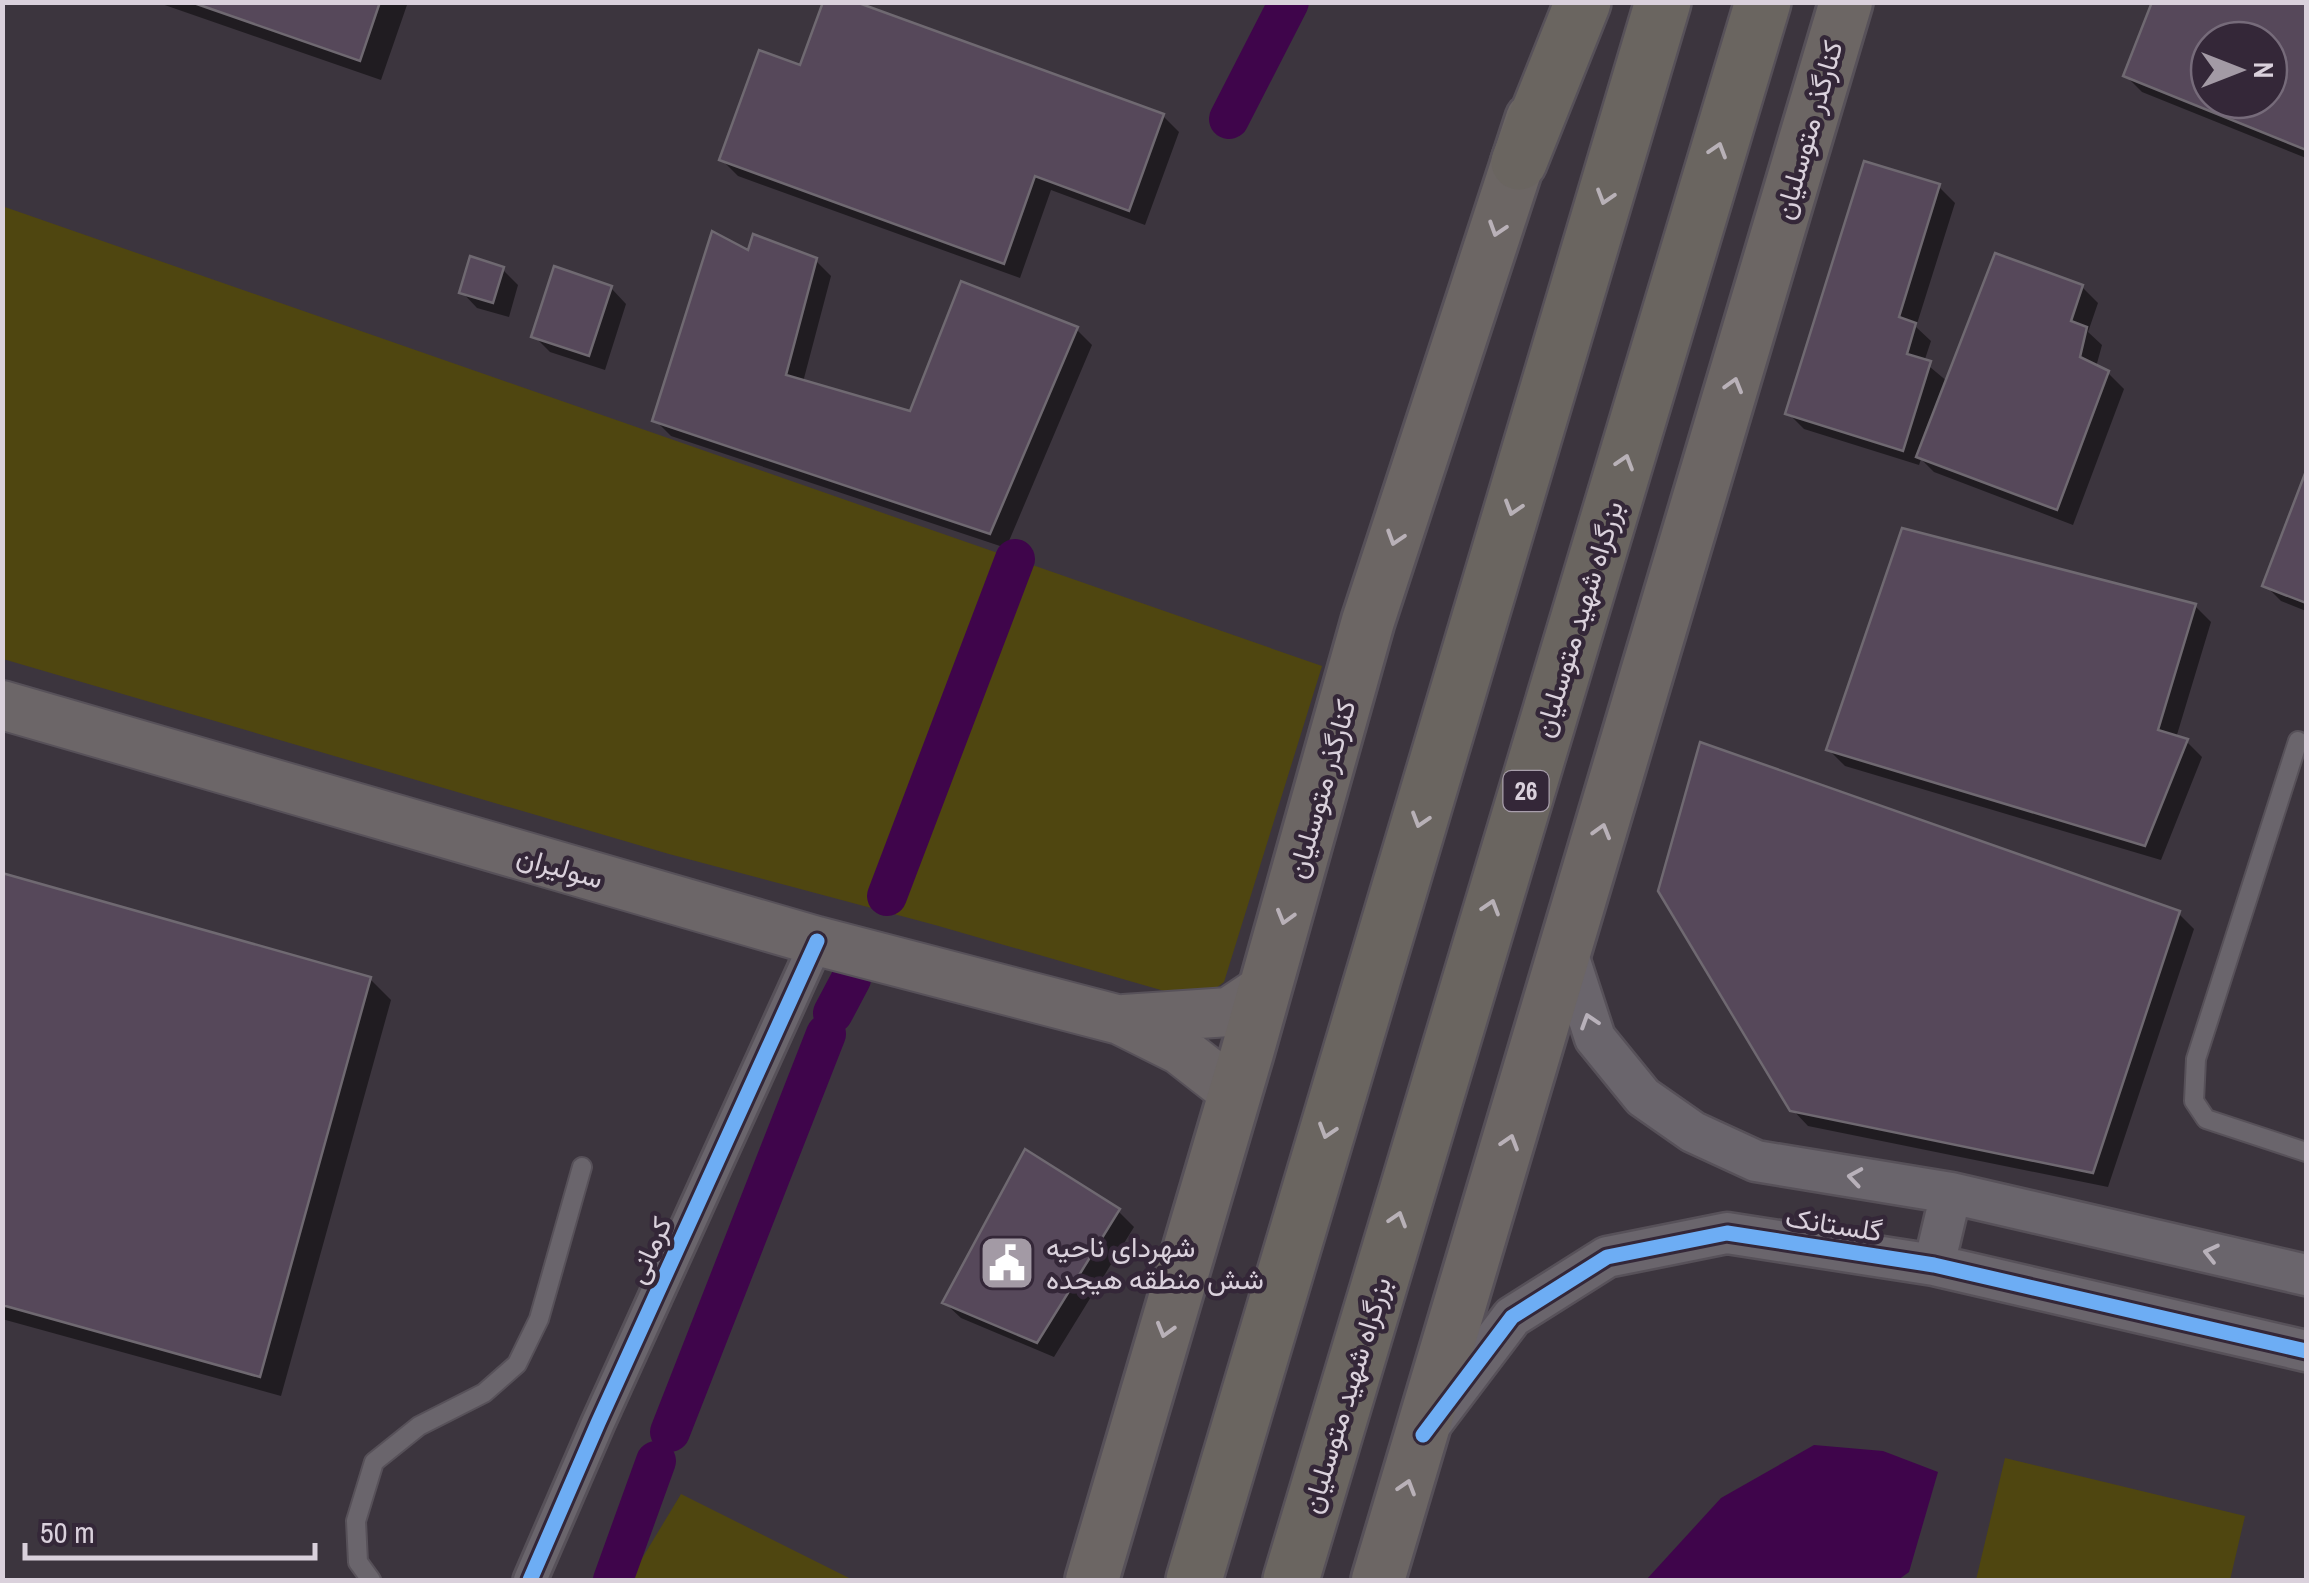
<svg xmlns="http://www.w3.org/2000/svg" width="2309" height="1583" font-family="'Archivo Narrow',Vazirmatn,sans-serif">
  <rect width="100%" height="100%" fill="#3c353e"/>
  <path fill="#4f4610" d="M2,206L1322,666L1224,982L1199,1001L935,925L669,854L3,659Z
    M2005,1458L2245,1516L2230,1580H1976Z
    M681,1494L853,1580H629Z"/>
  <path fill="#3f054b" d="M1814,1445L1883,1451L1938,1472L1909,1572L1898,1580H1646L1721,1498Z"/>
  <path fill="#0007" fill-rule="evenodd" d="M156,2H408L381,80Z
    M2155,2L2306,5V158L2142,92L2126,76ZM2209,40H2269V100H2209Z
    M1163,116L1179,132L1145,225L1051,190L1020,278L738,176L722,160Z
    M1939,187L1955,203L1916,327L1931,341L1924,362L1948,382L2082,287L2098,303L2088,332L2102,345L2096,367L2108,373L2124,389L2073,525L1934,472L1921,459L1919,465L1804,429L1788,413Z
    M749,253L815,260L831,276L803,382L912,414L1076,329L1092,345L1006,548L671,436L655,420Z
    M502,269L518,285L509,317L477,308L462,292Z
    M611,288L626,304L605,370L550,352L534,336Z
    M2306,478V611L2281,601L2265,585Z
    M2195,606L2211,622L2176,738L2187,742L2202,757L2161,860L1845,766L1829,750Z
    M2,876L370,979L391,1000L281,1396L2,1319Z
    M2178,913L2194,929L2108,1187L1808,1126L1792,1109Z
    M1118,1211L1134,1227L1054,1357L961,1318L945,1303Z"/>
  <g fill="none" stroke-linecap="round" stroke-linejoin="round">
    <path stroke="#3f054b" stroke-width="40" d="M1229,119L1289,2
      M887,896L1015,559
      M833,1013L851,979
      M670,1432L826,1034
      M613,1580L656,1461"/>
  </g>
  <path fill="#56485a" stroke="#6f6971" stroke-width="2.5" fill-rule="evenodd" d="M191,2H380L360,61Z
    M823,2H856L1164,114L1129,211L1035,176L1004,264L719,160L759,50L800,65Z
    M2152,2H2306V150L2123,76ZM2209,40H2269V100H2209Z
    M1864,161L1940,184L1899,317L1916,323L1907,354L1931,361L1903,451L1785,414Z
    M712,231L748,250L753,234L817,258L786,375L910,411L961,281L1078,327L990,534L652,421Z
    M1995,253L2083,285L2071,321L2087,327L2080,357L2109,371L2057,510L1916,457Z
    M470,256L504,267L493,303L459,293Z
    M554,266L612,286L589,356L531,337Z
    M2306,471V603L2262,586Z
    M1902,528L2196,604L2158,730L2188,739L2145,846L1826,750Z
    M1700,742L2180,911L2093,1173L1790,1111L1658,891Z
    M2,873L371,977L260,1377L2,1305Z
    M1025,1149L1120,1209L1037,1343L942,1303Z"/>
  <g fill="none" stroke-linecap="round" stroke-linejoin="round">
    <g stroke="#575159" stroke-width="22">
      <path id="service" d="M2298,741L2196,1059L2194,1101L2206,1119L2306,1152
        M371,1580L358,1562L356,1521L374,1462L419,1426L484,1393L517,1364L539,1319L582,1167"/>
    </g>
    <g stroke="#575159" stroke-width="38">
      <path id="minor" d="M530,1580L598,1423L817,941"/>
    </g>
    <g stroke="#575159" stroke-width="45">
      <path id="tertiary" d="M1567,952L1595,1038L1643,1097L1693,1132L1756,1161L1951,1193L2306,1275
        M1934,1265L1951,1193
        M1434,1420L1512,1317L1607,1257L1727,1233L1934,1265L2306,1351"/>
    </g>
    <g stroke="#575159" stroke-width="52">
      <path id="secondary" d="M2,705L817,941L1120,1020L1180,1050L1235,1093
        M1124,1019L1229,1012L1265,988"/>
    </g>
    <g stroke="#575159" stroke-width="58">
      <path id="primary" d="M1092,1580L1247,1053L1368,621L1532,119
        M1378,1580L1846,2"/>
    </g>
    <g stroke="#575159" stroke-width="60">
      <path id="trunk" d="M1519,162L1583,2
        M1194,1580L1663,2
        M1291,1580L1763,2"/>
    </g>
    <use href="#service" stroke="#6a656c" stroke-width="18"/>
    <use href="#minor" stroke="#6a656c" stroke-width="32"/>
    <use href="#tertiary" stroke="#6a656c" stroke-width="40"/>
    <use href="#secondary" stroke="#6c6668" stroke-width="48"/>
    <use href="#primary" stroke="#6c6664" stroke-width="52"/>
    <use href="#trunk" stroke="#6a6560" stroke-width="55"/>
    <g stroke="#342738" stroke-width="21">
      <path id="cycleway" d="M1423,1435L1512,1317L1607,1257L1727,1233L1934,1265L2306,1351
        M530,1580L598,1423L817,941"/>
    </g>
    <use href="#cycleway" stroke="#6dadf4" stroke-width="15"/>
  </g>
  <defs><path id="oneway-chevron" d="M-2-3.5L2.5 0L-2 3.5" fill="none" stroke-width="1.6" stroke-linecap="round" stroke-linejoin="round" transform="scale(2.5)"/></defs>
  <g stroke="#b8b1b7">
    <use href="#oneway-chevron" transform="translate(1718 150) rotate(-73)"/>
    <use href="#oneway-chevron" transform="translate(1605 197) rotate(107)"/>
    <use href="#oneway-chevron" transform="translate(1625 462) rotate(-73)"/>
    <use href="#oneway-chevron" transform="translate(1513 508) rotate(107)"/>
    <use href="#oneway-chevron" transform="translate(1420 820) rotate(107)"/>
    <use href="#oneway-chevron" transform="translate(1491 907) rotate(-73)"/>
    <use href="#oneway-chevron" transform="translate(1327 1131) rotate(107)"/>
    <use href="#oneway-chevron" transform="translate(1398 1219) rotate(-73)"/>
  </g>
  <g stroke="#b9b1b8">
    <use href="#oneway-chevron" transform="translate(1497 229) rotate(108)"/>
    <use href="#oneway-chevron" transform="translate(1734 385) rotate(-74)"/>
    <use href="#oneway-chevron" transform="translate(1395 538) rotate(108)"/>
    <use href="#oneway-chevron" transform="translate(1602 831) rotate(-74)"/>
    <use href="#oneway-chevron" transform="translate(1285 917) rotate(106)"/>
    <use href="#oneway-chevron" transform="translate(1510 1142) rotate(-73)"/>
    <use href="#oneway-chevron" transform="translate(1165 1330) rotate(106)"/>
    <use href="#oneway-chevron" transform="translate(1407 1487) rotate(-73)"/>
  </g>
  <g stroke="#b8b1ba">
    <use href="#oneway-chevron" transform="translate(1589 1021) rotate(-108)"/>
    <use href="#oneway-chevron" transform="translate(1855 1177) rotate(-171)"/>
    <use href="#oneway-chevron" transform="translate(2211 1253) rotate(-167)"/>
  </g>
  <defs>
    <g id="civic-square" transform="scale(2.875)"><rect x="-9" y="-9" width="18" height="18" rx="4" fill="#a39aa5" stroke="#342738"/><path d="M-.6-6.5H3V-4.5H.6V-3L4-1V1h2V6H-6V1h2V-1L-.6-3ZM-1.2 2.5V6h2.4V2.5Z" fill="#fff"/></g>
  </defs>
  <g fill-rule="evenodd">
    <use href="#civic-square" x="1007" y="1263"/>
  </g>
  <g text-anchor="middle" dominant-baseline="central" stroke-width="9" stroke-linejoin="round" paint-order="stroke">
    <rect fill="#342738" stroke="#a89eab" stroke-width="2.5" x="1503.5" y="771" width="45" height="40" rx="8"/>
    <g font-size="25" font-weight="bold" fill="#dad1dc">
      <text x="1526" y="791">26</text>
    </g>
    <g font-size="28" fill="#dad1dc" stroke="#342738">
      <text transform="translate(1808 130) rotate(-74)">کنارگذر متوسلیان</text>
      <text transform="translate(1578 619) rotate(-73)">بزرگراه شهید متوسلیان</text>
      <text transform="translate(1321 789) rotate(-74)">کنارگذر متوسلیان</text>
      <text transform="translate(560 867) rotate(16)">سولیران</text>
      <text transform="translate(1834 1224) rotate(9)">گلستانک</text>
      <text transform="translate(649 1250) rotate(-66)">کرمانی</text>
      <text transform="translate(1346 1395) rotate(-73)">بزرگراه شهید متوسلیان</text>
    </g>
    <g font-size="28" fill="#dad1dc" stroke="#342738" text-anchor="start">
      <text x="1046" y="1247">شهردای ناحیه<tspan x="1046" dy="32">شش منطقه هیجده</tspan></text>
    </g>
  </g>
  <rect width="2309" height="1583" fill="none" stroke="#dad1dc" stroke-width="10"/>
  <g transform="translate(2239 70) rotate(90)"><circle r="48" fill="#342738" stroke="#766b7a" stroke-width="2.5"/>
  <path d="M0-8L18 38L0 25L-18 38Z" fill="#a39aa5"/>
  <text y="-15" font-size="28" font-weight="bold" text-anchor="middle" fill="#dad1dc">N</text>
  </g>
  <path d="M25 1543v15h290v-15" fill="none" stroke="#dad1dc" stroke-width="5"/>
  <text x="40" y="1543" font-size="30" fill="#dad1dc" stroke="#342738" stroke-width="8" paint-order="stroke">50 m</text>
</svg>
